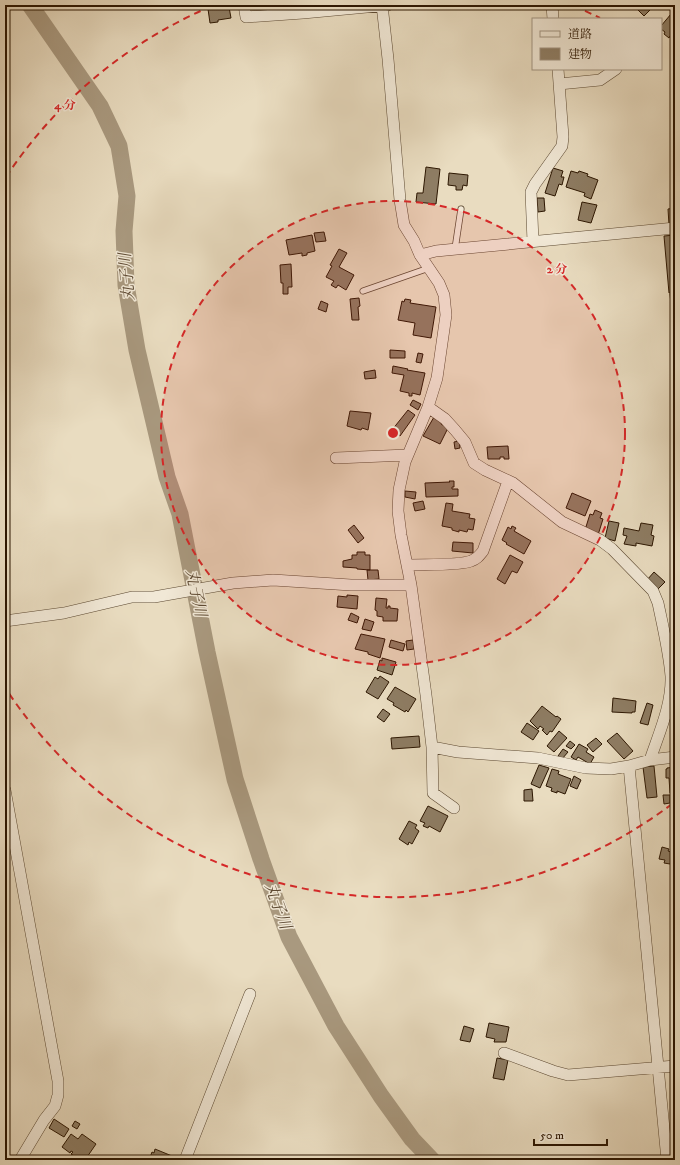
<svg xmlns="http://www.w3.org/2000/svg" width="680" height="1165" font-family="'IM FELL DW Pica','Noto Serif JP',serif">
  <rect width="100%" height="100%" fill="#e9dcc0"/>
  <filter id="stains"><feTurbulence type="fractalNoise" baseFrequency=".005" numOctaves="4"/><feColorMatrix values="0 0 0 0 .2 0 0 0 0 .09 0 0 0 0 .02 0 0 0 .5 -.17"/></filter>
  <radialGradient id="worn" r=".72"><stop offset=".6" stop-color="#630" stop-opacity="0"/><stop offset="1" stop-color="#630" stop-opacity=".3"/></radialGradient>
  <g fill="none" stroke-linecap="round" stroke-linejoin="round">
    <path stroke="#a9997f" stroke-width="17" d="M30,5L100,106L119,146L127,196L124,231L126,285L137,350L167,477L180,514L207,652L235,779L261,859L289,937L336,1026L381,1096L412,1139L432,1160"/>
  </g>
  <path fill="#8e7d64" stroke="#2c1601" d="M637,5H645L650,10L644,16L635,7Z
    M229,7L231,18L218,20V22L210,23L208,9Z
    M671,14L675,17V40L670,36L669,38L664,34L665,32L661,29V26Z
    M426,167L440,169L436,204L416,202L417,193H423Z
    M553,168L563,171L561,177H564L562,185L559,184L555,196L545,193Z
    M571,171L578,173L579,171L588,174L587,176L598,180L591,199L584,196L585,193L566,187Z
    M449,173L468,175L467,186L463,185L462,190H456V186L448,185Z
    M537,198H544L545,211L538,212Z
    M582,202L597,205L591,223L578,220Z
    M675,208V224L669,225L668,209Z
    M324,232L326,241L316,242L314,233Z
    M312,235L315,251L307,253V255L302,256V253L289,255L286,240Z
    M675,235V292L669,293L664,236Z
    M339,249L347,253L339,267L354,275L346,290L338,285L336,288L331,285L334,281L326,277L332,266L330,265Z
    M291,264L292,287H288V294H283V283H281L280,265Z
    M670,294H675V314H672Z
    M359,298L360,306L358,307L359,320H352L350,299Z
    M405,299L411,300L410,303L436,307L431,338L413,335L415,323L398,320L402,301L404,302Z
    M321,301L328,304L326,312L318,309Z
    M390,350L405,351V358H390Z
    M418,353L423,354L421,363L416,362Z
    M393,366L408,369L407,370L425,373L420,395L412,393V396H409V393L400,391L404,375L392,373Z
    M375,370L376,378L365,379L364,372Z
    M413,400L421,404L418,410L410,405Z
    M408,410L415,415L400,436L392,430Z
    M350,411L371,413L368,430L362,428L361,430L347,426Z
    M434,417L442,421L441,424L448,428L440,444L423,436Z
    M459,441L460,448L455,449L454,442Z
    M508,446L509,459H504V457H500V459H488L487,447Z
    M449,481H454V487H452V489H458V496L426,497L425,483L450,482Z
    M405,491L416,492L415,499L405,497Z
    M572,493L591,501L585,516L566,508Z
    M423,501L425,509L415,511L413,503Z
    M446,503L453,504L452,511L470,514L469,518L475,519L473,530L468,529L467,532L459,530V532L452,530V528L442,526Z
    M595,510L602,513L600,518L603,519L598,535L585,530L590,514L593,515Z
    M609,521L619,523L615,541L605,538Z
    M641,523L653,525L651,535L654,536L652,546L636,543V546L624,544L627,536L623,535L624,528L639,531Z
    M354,525L364,538L358,543L348,530Z
    M512,526L516,528L514,531L531,541L524,554L506,544L507,543L502,540L508,527L511,529Z
    M453,542L473,543V553L452,551Z
    M357,552H365V555H370V570L357,569V568L343,567V561L352,559V555H357Z
    M510,555L523,562L517,573L512,571L505,584L497,579Z
    M367,570H378L379,579L368,580Z
    M654,572L665,582L658,589L647,580Z
    M672,589L675,590V612H673L674,600H672Z
    M347,595L358,596L357,609L337,607L338,596L347,597Z
    M376,598L387,599L386,608H388V606H390V608L398,609L397,621H383V617L377,616V611L375,610Z
    M351,613L359,617L357,623L348,620Z
    M365,619L374,622L371,631L362,629Z
    M361,634L385,639L380,658L368,654V652L355,649Z
    M391,640L405,644L403,651L389,647Z
    M413,640L414,649L407,650L406,641Z
    M382,658L396,662L392,675L377,670L380,660L382,661Z
    M380,676L389,682L378,699L366,692L375,677L378,679Z
    M395,687L416,699L408,712L406,710L405,712L393,705L394,703L387,699Z
    M613,698L636,701L635,712H632V713L612,712Z
    M647,703L653,705L648,725L640,723Z
    M542,706L556,717L557,716L561,719L552,732L550,731L547,735L542,730L544,729L540,726L538,729L530,721Z
    M383,709L390,714L384,722L377,717Z
    M527,723L539,731L533,740L521,732Z
    M559,731L567,738L554,752L547,746Z
    M617,733L633,751L624,759L607,741Z
    M419,736L420,747L392,749L391,738Z
    M596,738L602,744L593,752L587,745Z
    M570,741L575,745L571,749L566,746Z
    M579,744L588,749L586,752L594,757L590,764L578,757L576,760L571,757Z
    M563,749L568,752L562,759L558,756Z
    M539,765L549,768L540,788L531,784Z
    M654,766L657,797L647,798L643,767Z
    M675,767V793H670L669,778H666V769H667V768Z
    M552,769L559,771L558,774L571,779L565,794L557,791V793L551,791L552,788L546,786Z
    M574,776L581,780L577,789L570,786Z
    M532,789L533,801H524V790Z
    M663,795H670V803L664,804Z
    M428,806L448,816L440,832L429,826L428,828L423,826L425,823L420,821Z
    M409,821L417,825L415,828L419,831L412,844L409,842L408,845L399,839Z
    M662,847L669,849L668,851L675,853V863L671,862L670,864L664,863L665,860L659,859Z
    M489,1023L509,1027L506,1042H494L495,1039L486,1037Z
    M464,1026L474,1029L470,1042L460,1040Z
    M497,1058L508,1060L504,1080L493,1078Z
    M54,1119L69,1129L64,1137L49,1128Z
    M75,1121L80,1124L77,1129L72,1126Z
    M71,1134L78,1139L82,1134L96,1144L85,1160H81L71,1154L73,1152L71,1151L70,1153L62,1147Z
    M155,1149L172,1156L170,1160H149L152,1152L154,1153Z"/>
  <g fill="none" stroke-linecap="round" stroke-linejoin="round">
    <g stroke="#5b4831" stroke-width="7">
      <path id="service" d="M455,249L461,209
        M363,291L429,268"/>
    </g>
    <g stroke="#5b4831" stroke-width="12">
      <path id="minor" d="M244,5L246,17L303,13L388,5
        M382,5L388,59L400,200L404,225L414,241L420,255L439,283L444,295L446,315L437,378L428,407L405,462L399,490L398,511L401,535L411,585L426,695L432,747L433,793L454,808
        M552,5L553,19
        M559,84L600,80L616,69
        M533,242L531,192L535,184L562,146L563,137L558,69
        M420,255L436,251L675,228
        M428,407L445,419L455,430L465,442L474,463L485,470L513,483L562,522L600,540L612,549L653,591L658,603C663,627 669,652 671,676C672,705 659,733 650,760
        M336,458L407,455
        M407,565C423,564 458,566 471,561C477,559 479,556 483,551L508,481
        M5,621L64,613L132,597H154L233,583L273,580L351,585H411
        M432,747L458,752L538,758L586,768L611,769L629,766L650,760L675,757
        M629,766L667,1160
        M5,790L58,1081V1095L55,1106L44,1120L20,1160
        M504,1053L553,1071L568,1075L675,1066
        M185,1160L250,994"/>
    </g>
    <use href="#service" stroke="#f1e8d6" stroke-width="5.5"/>
    <use href="#minor" stroke="#f1e8d6" stroke-width="11"/>
  </g>
  <circle cx="393" cy="433" r="232" fill="#d62828" fill-opacity=".12"/>
  <g fill="none" stroke="#d62828" stroke-width="2" stroke-dasharray="7 5">
    <circle cx="393" cy="433" r="232"/>
    <path d="M672 804A464 464 0 0 1 6 689M6 177A464 464 0 0 1 212 6M574 6A464 464 0 0 1 600 18"/>
  </g>
  <g text-anchor="middle" dominant-baseline="central" stroke-width="3" stroke-linejoin="round" paint-order="stroke">
    <g font-size="16" font-style="italic" fill="#5e4a33" stroke="#f1e8d6">
      <text transform="translate(127 277) rotate(-95)">丸子川</text>
      <text transform="translate(196 593) rotate(78)">丸子川</text>
      <text transform="translate(278 906) rotate(70)">丸子川</text>
    </g>
  </g>
  <circle cx="393" cy="433" r="6" fill="#d62828" stroke="#f1e8d6" stroke-width="2"/>
  <g font-size="12" text-anchor="middle" font-weight="bold" fill="#d62828" stroke="#f1e8d6" stroke-width="3" stroke-linejoin="round" paint-order="stroke">
    <text x="65" y="109">4 分</text>
    <text x="557" y="273">2 分</text>
  </g>
  <rect width="680" height="1165" fill="none" stroke="#e9dcc0" stroke-width="20"/>
  <rect x="6" y="6" width="668" height="1153" fill="none" stroke="#2c1601" stroke-width="2"/>
  <rect x="10" y="10" width="660" height="1145" fill="none" stroke="#2c1601"/>
  <rect x="532" y="18" width="130" height="52" fill="#f1e8d6" stroke="#a29481"/>
  <rect x="540" y="31" width="20" height="6" fill="#f1e8d6" stroke="#a29481"/>
  <text x="568" y="38" font-size="12" fill="#2c1601">道路</text>
  <rect x="540" y="48" width="20" height="12" fill="#8e7d64" stroke="#a29481"/>
  <text x="568" y="58" font-size="12" fill="#2c1601">建物</text>
  <path d="M534 1139v6h73v-6" fill="none" stroke="#2c1601" stroke-width="2"/>
  <text x="540" y="1139" font-size="12" fill="#2c1601" stroke="#f1e8d6" stroke-width="3" paint-order="stroke">50 m</text>
  <rect width="100%" height="100%" filter="url(#stains)"/>
  <rect width="100%" height="100%" fill="url(#worn)"/>
</svg>
